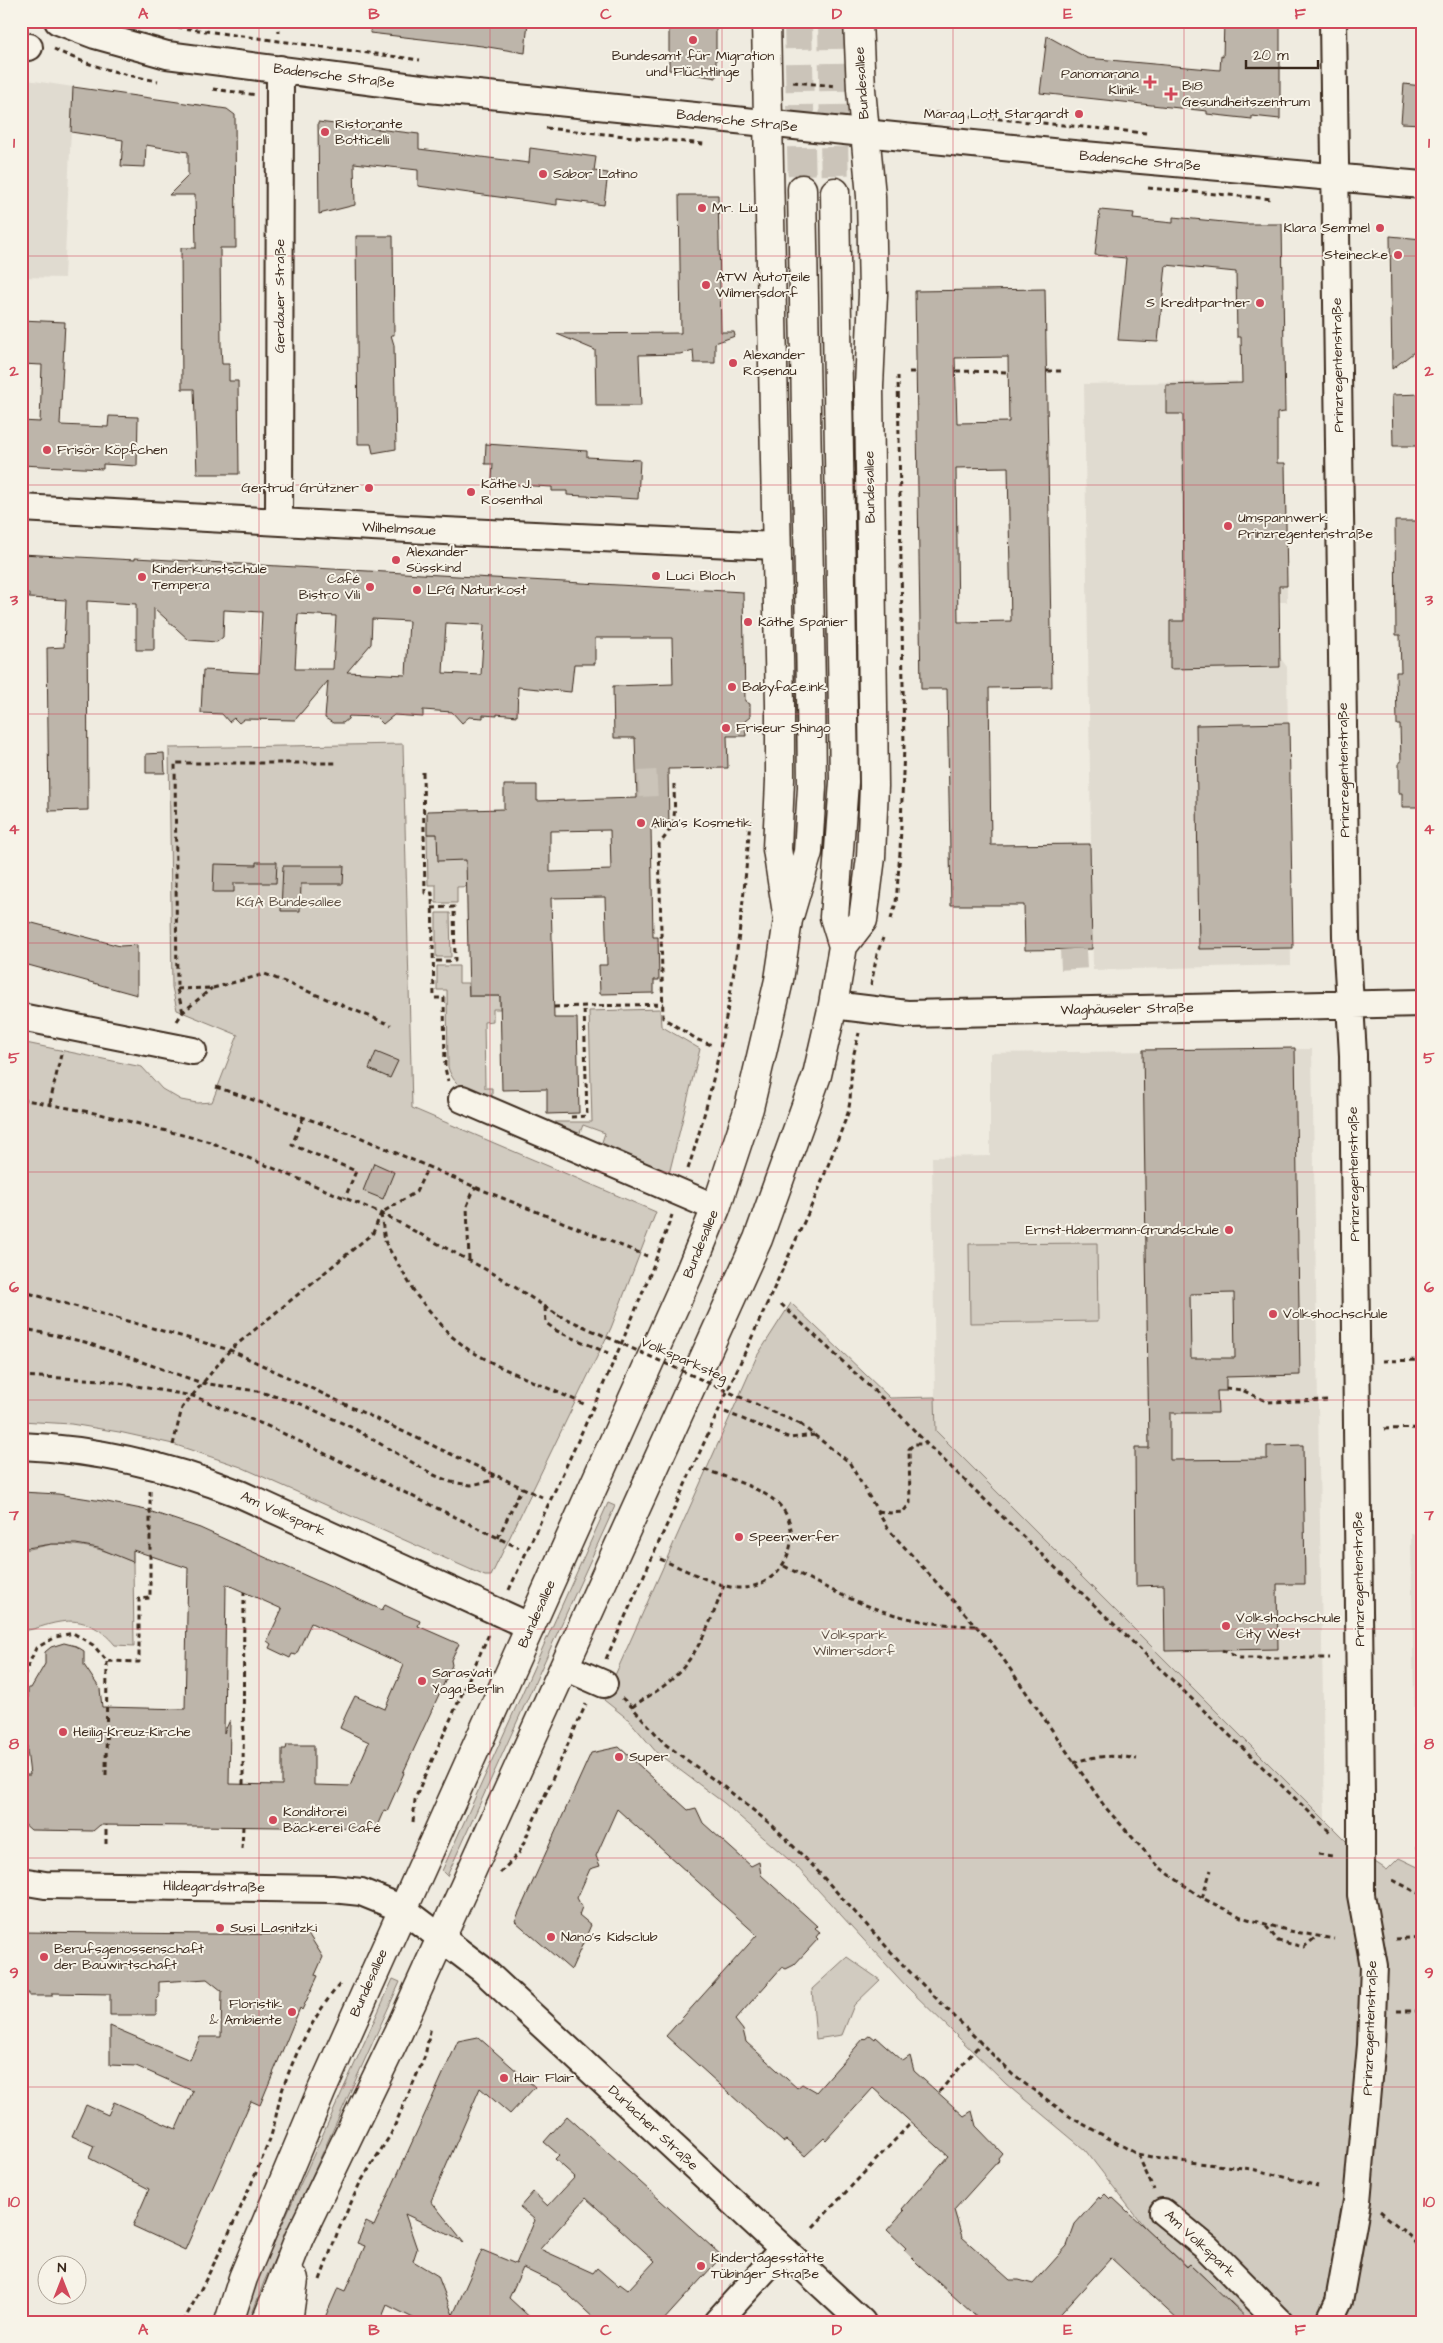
<svg xmlns="http://www.w3.org/2000/svg" width="1443" height="2343" font-family="'Architects Daughter',sans-serif">
  <rect width="100%" height="100%" fill="#efebe0"/>
  <filter id="ink" filterUnits="userSpaceOnUse"><feTurbulence type="fractalNoise" baseFrequency=".02" numOctaves="2"/><feDisplacementMap in="SourceGraphic" scale="10" xChannelSelector="R" yChannelSelector="G"/><feConvolveMatrix kernelMatrix="1 2 1 2 8 2 1 2 1" color-interpolation-filters="sRGB"/></filter>
  <g filter="url(#ink)">
    <path fill="#e0dbd0" d="M21,79L73,87L64,278L21,277Z
      M1237,381L1238,417L1277,416L1278,470H1286L1287,602H1279V656L1287,667L1291,965L1093,970L1084,384Z
      M1312,1049L1325,1820L936,1431L935,1397L932,1157L990,1156V1053Z
      M1422,1533V1869L1417,1866L1411,1534Z"/>
    <path fill="#d1cbc0" stroke="#867a6f" d="M403,744L412,1108L656,1212L611,1328L491,1576H485L241,1467L173,1444L119,1432L71,1424L21,1421V1042L142,1067L162,1089L181,1100L197,1103L212,1102L238,1035L177,1010L172,987L169,748Z
      M427,834H437L479,860L480,886L457,887V903H436V885H428Z
      M436,913H450L451,957H436Z
      M437,966H459V983H468L469,996H500V1009H493V1021L484,1022L485,1088H492V1105C474,1095 454,1089 448,1067L447,990H437Z
      M660,1009L661,1026L700,1049L668,1178L600,1148L605,1133L583,1125L577,1140L560,1132L555,1122H592L589,1011Z
      M1097,1243L1098,1321L970,1323L969,1244Z
      M791,1303L890,1398L935,1397L936,1431L1351,1846L1387,1870L1399,1858L1422,1869V2322H1246L1241,2317L1244,2314L1230,2301L1227,2303L1203,2281L1205,2278L1190,2264L1187,2266L1146,2229L1085,2150L1006,2084L906,1986L796,1866L724,1803L657,1753L629,1720L604,1700L757,1356Z
      M608,1503L615,1506L447,1876L442,1871Z
      M52,1544C82,1544 106,1549 133,1562L134,1646L115,1645C101,1628 83,1618 60,1622C46,1624 35,1630 21,1631V1551Z
      M1422,1794V1849H1417L1415,1795Z
      M847,1957L880,1980L854,2005L842,2035L816,2039L812,1989Z
      M393,1979L400,1982L264,2282L249,2322H241L258,2278Z"/>
    <path fill="#bdb5aa" stroke="#3b2a1e" fill-rule="evenodd" d="M371,21H528L525,53L482,46L370,33Z
      M669,21H716V78L669,70Z
      M1224,21H1280V119L1252,116V119L1207,114V111L1040,93L1047,36L1087,58L1220,70L1221,56L1223,57Z
      M1404,84L1422,86V124L1401,123Z
      M73,87L227,109L235,115L236,248H220L221,346L222,364H229V381H238L239,474H197L194,389H182L181,248H196L195,195H169L188,176V152L146,145L145,167L121,166L123,140L71,132Z
      M318,122L419,134V149L489,158L529,163L530,148L596,157L594,171L608,173L604,205L557,199V205L418,186V170L354,163L355,205L319,214Z
      M679,195H718L721,332H734L735,336L715,343V363H694L693,350L680,354L639,355L641,406H596L595,350L557,334L681,333Z
      M1100,210L1134,213L1133,219L1173,223V217L1244,224H1282L1285,412L1277,413V463H1285L1287,586H1279L1280,667L1170,669V621H1184L1183,414H1166V385L1242,383L1241,337H1237L1236,272L1166,265L1158,342L1118,340L1126,258L1095,255Z
      M356,236H393L394,335H391L394,345L396,449L373,453L371,444H358Z
      M1390,236L1422,239V346L1392,369Z
      M1045,289L1052,687L989,688L991,845L1090,844L1092,949L1025,950L1024,905H951L947,689H921L915,291ZM1008,357L1009,422L957,423L955,358ZM1008,467L1011,621L958,622L956,468Z
      M21,320L65,322L60,425L108,427L109,416L138,417L137,466L103,464V469L21,465V421L40,422L42,365L21,364Z
      M1422,394V446H1393L1392,395Z
      M486,444L587,451V457L640,460L638,499L567,495V491H552V487L500,484V479H492L493,464H485Z
      M1395,521H1422V807H1402V793H1399V762H1401L1400,725H1397L1396,672H1401L1400,635H1396Z
      M21,554L135,560V558L743,592L745,701L750,704V717L745,721L746,736H727L728,768L668,769L669,828H651L653,937H658L659,980H654V993L600,994L599,965H607L605,897L551,898L554,1018H577L579,1113L547,1114V1089L502,1090L500,996H469L466,860L438,861L437,834H427V811L504,809V785H537V801L637,798L635,738H614L613,686L673,684L672,638H595V664H574L571,692L518,687L517,716L497,714V716L483,715V718L469,717L462,723L452,712L423,710V717L394,715L383,724L376,717L349,716L348,719L343,723H333L325,718L328,681L295,720L244,719L239,723L234,718L229,722L222,714L201,713L203,670L259,673L262,612L224,610L223,637L217,642L189,640L154,608V650H136V604L87,601L88,810L49,811L47,648L64,647L66,600L29,598V594H21ZM298,614L336,616L333,669H295ZM372,619L409,621L406,675L347,672L371,644ZM446,623L484,625L481,675L443,673ZM610,830L611,870L550,872V831Z
      M1289,723L1293,948L1199,949L1196,725Z
      M164,753L165,773H146V754Z
      M256,862H277L276,883H234V892H213L214,864L256,865Z
      M283,866H344L343,884H301L300,911H281Z
      M21,920L120,946L137,945V995L21,963Z
      M1295,1048L1300,1375L1226,1377V1391H1217L1218,1413H1170V1460L1267,1459V1446L1303,1445L1305,1584H1277L1278,1649L1165,1651L1164,1585L1136,1586L1135,1448H1149L1143,1050ZM1234,1293L1235,1358H1191L1190,1294Z
      M376,1052L398,1061L390,1078L369,1069Z
      M374,1163L394,1172L383,1199L363,1191Z
      M21,1492L58,1494L102,1501L146,1510L200,1528L382,1610L385,1605L401,1613L420,1621L418,1626L459,1644L451,1660L452,1665L447,1677L403,1773H404L387,1811L384,1810L376,1828L100,1825L93,1831L31,1830L21,1821V1775H30L27,1750L28,1688H31L45,1664V1652L51,1647L64,1643L76,1646L84,1651V1665L100,1689L102,1707L185,1709L188,1568L133,1550V1562L98,1548L76,1544H52L21,1549ZM226,1584L282,1609L267,1641L271,1644L269,1648L290,1658L292,1654L296,1655L311,1623L404,1665L385,1709L355,1696L347,1712L340,1728L369,1742L350,1786L314,1785V1745H287L286,1749H282V1785L229,1784L230,1720L224,1733Z
      M619,1747L688,1810L696,1808L703,1823L751,1866L759,1862L761,1875L817,1926L815,1928L820,1932L816,1937L818,1939L794,1965L786,1969L782,1967L735,2020L743,2030L746,2042L797,2088L802,2084L816,2092L864,2038L865,2039L870,2035L875,2039L876,2037L903,2061L910,2056L914,2071L964,2116L972,2111L976,2126L1002,2153L998,2158L999,2160L954,2210L962,2237L1010,2280H1019L1033,2284L1067,2246L1075,2224L1099,2197L1100,2199L1105,2194L1110,2199L1112,2197L1187,2267L1190,2264L1251,2322H1180L1111,2258L1053,2322H982L918,2264L904,2250L906,2248L887,2230L904,2211L902,2209L948,2156L873,2088L826,2140L824,2138L805,2156L786,2140L783,2142L666,2036L757,1935L617,1809L596,1856L600,1866L590,1869L577,1898L582,1907L579,1915L591,1925L571,1970L515,1921L591,1753Z
      M21,1932L309,1935L323,1957L315,1975L318,1976L302,2010L300,2008L260,2105L251,2101L185,2250L133,2226L149,2189L89,2158L94,2146L72,2136L86,2105L108,2115L114,2102L176,2129L193,2091L136,2066L110,2065V2026L190,2060L200,2037H221L222,1991L207,1979L159,1982V1997L156,2000V2015H110V1994L52,1993V1996H29V1993H21Z
      M478,2037L535,2087L510,2114L480,2088L431,2201L464,2242L405,2214L417,2249L413,2261L438,2276L453,2315L482,2250L516,2264L535,2220L520,2207L533,2192L548,2206L575,2177L555,2159L559,2155L544,2142L567,2116L722,2256L662,2322H598L558,2285L523,2268L509,2298L535,2322H421L387,2305L380,2322H323L338,2288L345,2291L365,2246L357,2243L366,2222L374,2226L458,2041ZM586,2198L655,2261L628,2290L620,2284L618,2286L597,2268L593,2273L540,2249Z"/>
    <g fill="none" stroke-linecap="round" stroke-linejoin="round">
      <path stroke="#cbc4b9" stroke-width="26" stroke-dasharray="26 13" stroke-linecap="butt" d="M639,784L657,783
        M1073,949L1074,969"/>
      <path stroke="#cbc4b9" stroke-width="28" stroke-dasharray="28 14" stroke-linecap="butt" d="M798,21L802,189
        M832,21L835,192"/>
      <g stroke="#3b2a1e" stroke-width="30">
        <path id="minor" d="M58,21L95,35L167,55L429,89L1062,153L1422,185
          M21,46L29,47
          M21,508L445,531L777,546
          M279,522L280,69
          M833,1005L907,1014L1422,1003
          M21,1017L193,1051
          M462,1099L716,1208
          M21,1446C97,1449 169,1466 240,1494L531,1627
          M565,1667L604,1684
          M21,1881L45,1885L332,1889L361,1892L403,1909L483,1970L862,2322
          M1163,2212L1207,2248L1280,2322
          M717,2322L783,2249
          M1329,2322L1339,2301L1357,2201L1371,2045L1374,1966L1361,1895V1796L1353,1055L1346,936L1333,21"/>
      </g>
      <g stroke="#3b2a1e" stroke-width="31">
        <path id="major" d="M766,21L780,705V780L777,849L787,913
          M843,946L863,920L871,857L874,786L869,387L873,294L871,196L861,89L858,21
          M229,2322L243,2278L321,2092L688,1276L716,1208L749,1108L779,980L788,920L808,852L812,787L811,690L802,189
          M266,2322L299,2238L398,2033L758,1239L817,1075L833,1005L843,946L834,917L844,782L835,192
          M288,2322L294,2279"/>
      </g>
      <path stroke="#3b2a1e" stroke-width="3" stroke-dasharray="5 4" stroke-linecap="butt" d="M151,21L183,28L420,60
        M278,21L279,33
        M54,49C86,65 123,75 158,81
        M793,82L836,86
        M213,89L257,95
        M926,112L1146,133
        M546,128L704,144
        M1148,188L1273,199
        M956,371L1008,372
        M1047,371H1065
        M909,372H916
        M423,772L425,893H432L434,998H444L445,1068L448,1081
        M674,784C674,812 679,822 659,844L663,1018L698,1040L712,1045
        M432,908L454,907L455,961H433
        M891,919L896,903L900,852L904,747L898,376
        M871,985L877,954L883,938
        M177,989L213,988L265,974L391,1025
        M554,1007L663,1004
        M183,1012L177,989L175,763H337
        M177,1021L183,1012L212,988
        M216,1087L357,1136L475,1187L647,1256
        M21,1099L100,1114L210,1142L381,1213L496,1275L558,1315
        M50,1103L62,1050
        M571,1117L587,1116L584,1006
        M303,1118L292,1145L356,1171L345,1198
        M688,1169C725,1055 742,938 750,819
        M381,1214L385,1241L389,1249L417,1296L450,1335L469,1350L498,1366L584,1404
        M469,1260L467,1206L475,1187
        M21,1291L230,1350L542,1497
        M781,1304L899,1414L927,1444L1331,1833
        M545,1307L546,1323L557,1331L608,1353
        M21,1328L85,1342L202,1383L257,1391L301,1404L353,1428L434,1475L451,1482L471,1485L490,1481L494,1474
        M1383,1361L1422,1360
        M21,1376L102,1380L193,1396L272,1428L519,1548
        M1226,1388L1242,1390L1268,1402L1327,1400
        M725,1412L790,1438L814,1435
        M800,1424L849,1462L888,1529L995,1647L1105,1807L1159,1867L1202,1898L1241,1917L1290,1931L1334,1939
        M1384,1429L1422,1428
        M173,1445L182,1408L230,1350L373,1233L381,1213L416,1192L428,1167
        M878,1511L890,1513L903,1512L910,1503L909,1449L914,1444H927
        M498,1538L522,1487
        M660,1559C680,1567 719,1588 739,1588C785,1589 810,1530 775,1501C759,1487 721,1476 701,1468
        M784,1566C853,1602 898,1625 978,1626
        M509,1590C565,1466 627,1343 672,1215
        M1222,1650L1239,1658H1330
        M606,1659L819,1189L848,1113L850,1101L852,1061L859,1033
        M622,1698L632,1707L665,1744L728,1790L773,1826L813,1866L904,1966L1013,2075L1072,2118L1137,2154L1161,2159L1253,2169L1318,2186
        M632,1707C645,1698 660,1690 671,1680C699,1655 712,1619 724,1585
        M1073,1763C1094,1755 1115,1755 1137,1759
        M22,1775L23,1678L36,1648L56,1637L73,1633L93,1645L107,1661L139,1662V1599L150,1598V1491
        M106,1775L107,1661
        M243,1785L244,1592
        M413,1822L415,1800L419,1789L489,1634
        M22,1836V1823
        M106,1844V1825
        M242,1849L243,1826
        M1318,1854L1332,1856
        M500,1873L519,1853L586,1704
        M1393,1880L1422,1895
        M1202,1898L1211,1870
        M1266,1926L1278,1941L1304,1947L1316,1937
        M1395,1939L1422,1937
        M1397,2011H1422
        M939,2092L981,2043
        M1138,2155L1154,2190
        M1380,2211L1413,2239L1422,2250
        M813,2227L910,2124
        M320,2280L338,2231L360,2183L391,2134L425,2056L431,2026
        M183,2322C216,2263 245,2201 270,2139C275,2124 277,2109 281,2094C293,2057 314,2014 340,1984"/>
      <use href="#minor" stroke="#f7f3e8" stroke-width="26"/>
      <use href="#major" stroke="#f7f3e8" stroke-width="28"/>
      <path stroke="#3b2a1e" stroke-width="3" stroke-dasharray="5 4" stroke-linecap="butt" d="M558,1315L800,1424"/>
    </g>
  </g>
  <path fill="none" stroke="#d1495b" stroke-width="1" stroke-opacity="0.55" d="M259,21V2322M490,21V2322M722,21V2322M953,21V2322M1184,21V2322M21,256H1422M21,485H1422M21,714H1422M21,943H1422M21,1172H1422M21,1400H1422M21,1629H1422M21,1858H1422M21,2087H1422"/>
  <g fill="#d1495b" stroke="#f7f3e8" stroke-width="2">
    <circle cx="693" cy="40" r="5"/>
    <path d="M1147.5 74.5h5v5h5v5h-5v5h-5v-5h-5v-5h5z"/>
    <path d="M1168.5 86.5h5v5h5v5h-5v5h-5v-5h-5v-5h5z"/>
    <circle cx="1079" cy="114" r="5"/>
    <circle cx="325" cy="132" r="5"/>
    <circle cx="543" cy="174" r="5"/>
    <circle cx="702" cy="208" r="5"/>
    <circle cx="1380" cy="228" r="5"/>
    <circle cx="1398" cy="255" r="5"/>
    <circle cx="706" cy="285" r="5"/>
    <circle cx="1260" cy="303" r="5"/>
    <circle cx="733" cy="363" r="5"/>
    <circle cx="47" cy="450" r="5"/>
    <circle cx="369" cy="488" r="5"/>
    <circle cx="471" cy="492" r="5"/>
    <circle cx="1228" cy="526" r="5"/>
    <circle cx="396" cy="560" r="5"/>
    <circle cx="656" cy="576" r="5"/>
    <circle cx="142" cy="577" r="5"/>
    <circle cx="370" cy="587" r="5"/>
    <circle cx="417" cy="590" r="5"/>
    <circle cx="748" cy="622" r="5"/>
    <circle cx="732" cy="687" r="5"/>
    <circle cx="726" cy="728" r="5"/>
    <circle cx="641" cy="823" r="5"/>
    <circle cx="1229" cy="1230" r="5"/>
    <circle cx="1273" cy="1314" r="5"/>
    <circle cx="739" cy="1537" r="5"/>
    <circle cx="1226" cy="1626" r="5"/>
    <circle cx="422" cy="1681" r="5"/>
    <circle cx="63" cy="1732" r="5"/>
    <circle cx="619" cy="1757" r="5"/>
    <circle cx="273" cy="1820" r="5"/>
    <circle cx="220" cy="1928" r="5"/>
    <circle cx="551" cy="1937" r="5"/>
    <circle cx="44" cy="1957" r="5"/>
    <circle cx="292" cy="2012" r="5"/>
    <circle cx="504" cy="2078" r="5"/>
    <circle cx="701" cy="2266" r="5"/>
  </g>
  <g text-anchor="middle" dominant-baseline="central" stroke-width="4" stroke-linejoin="round" paint-order="stroke">
    <g font-size="14" fill="#3b2a1e" stroke="#f7f3e8" text-anchor="start">
      <text x="693" y="56" text-anchor="middle">Bundesamt für Migration<tspan x="693" dy="16">und Flüchtlinge</tspan></text>
      <text x="1139" y="74" text-anchor="end">Panomarana<tspan x="1139" dy="16">Klinik</tspan></text>
      <text x="1182" y="86">B18<tspan x="1182" dy="16">Gesundheitszentrum</tspan></text>
      <text x="1069" y="114" text-anchor="end">Marag Lott Stargardt</text>
      <text x="335" y="124">Ristorante<tspan x="335" dy="16">Botticelli</tspan></text>
      <text x="553" y="174">Sabor Latino</text>
      <text x="712" y="208">Mr. Liu</text>
      <text x="1370" y="228" text-anchor="end">Klara Semmel</text>
      <text x="1388" y="255" text-anchor="end">Steinecke</text>
      <text x="716" y="277">ATW AutoTeile<tspan x="716" dy="16">Wilmersdorf</tspan></text>
      <text x="1250" y="303" text-anchor="end">S Kreditpartner</text>
      <text x="743" y="355">Alexander<tspan x="743" dy="16">Rosenau</tspan></text>
      <text x="57" y="450">Frisör Köpfchen</text>
      <text x="481" y="484">Käthe J.<tspan x="481" dy="16">Rosenthal</tspan></text>
      <text x="359" y="488" text-anchor="end">Gertrud Grützner</text>
      <text x="1238" y="518">Umspannwerk<tspan x="1238" dy="16">Prinzregentenstraße</tspan></text>
      <text x="406" y="552">Alexander<tspan x="406" dy="16">Süsskind</tspan></text>
      <text x="152" y="569">Kinderkunstschule<tspan x="152" dy="16">Tempera</tspan></text>
      <text x="666" y="576">Luci Bloch</text>
      <text x="360" y="579" text-anchor="end">Café<tspan x="360" dy="16">Bistro Vili</tspan></text>
      <text x="427" y="590">LPG Naturkost</text>
      <text x="758" y="622">Käthe Spanier</text>
      <text x="742" y="687">Babyface.ink</text>
      <text x="736" y="728">Friseur Shingo</text>
      <text x="651" y="823">Alina's Kosmetik</text>
      <text x="1219" y="1230" text-anchor="end">Ernst-Habermann-Grundschule</text>
      <text x="1283" y="1314">Volkshochschule</text>
      <text x="749" y="1537">Speerwerfer</text>
      <text x="1236" y="1618">Volkshochschule<tspan x="1236" dy="16">City West</tspan></text>
      <text x="432" y="1673">Sarasvati<tspan x="432" dy="16">Yoga Berlin</tspan></text>
      <text x="73" y="1732">Heilig-Kreuz-Kirche</text>
      <text x="629" y="1757">Super</text>
      <text x="283" y="1812">Konditorei<tspan x="283" dy="16">Bäckerei Café</tspan></text>
      <text x="230" y="1928">Susi Lasnitzki</text>
      <text x="561" y="1937">Nano's Kidsclub</text>
      <text x="54" y="1949">Berufsgenossenschaft<tspan x="54" dy="16">der Bauwirtschaft</tspan></text>
      <text x="282" y="2004" text-anchor="end">Floristik<tspan x="282" dy="16">&amp; Ambiente</tspan></text>
      <text x="514" y="2078">Hair Flair</text>
      <text x="711" y="2258">Kindertagesstätte<tspan x="711" dy="16">Tübinger Straße</tspan></text>
    </g>
    <g font-size="14" fill="#3b2a1e" stroke="#f7f3e8">
      <text transform="translate(334 76) rotate(7)">Badensche Straße</text>
      <text transform="translate(862 83) rotate(-94)">Bundesallee</text>
      <text transform="translate(737 121) rotate(6)">Badensche Straße</text>
      <text transform="translate(1140 161) rotate(5)">Badensche Straße</text>
      <text transform="translate(280 296) rotate(-90)">Gerdauer Straße</text>
      <text transform="translate(1338 365) rotate(-91)">Prinzregentenstraße</text>
      <text transform="translate(870 487) rotate(-91)">Bundesallee</text>
      <text transform="translate(399 529) rotate(3)">Wilhelmsaue</text>
      <text transform="translate(1344 770) rotate(-91)">Prinzregentenstraße</text>
      <text transform="translate(1127 1009) rotate(-1)">Waghäuseler Straße</text>
      <text transform="translate(1354 1174) rotate(-91)">Prinzregentenstraße</text>
      <text transform="translate(701 1244) rotate(-68)">Bundesallee</text>
      <text transform="translate(684 1360) rotate(24)">Volksparksteg</text>
      <text transform="translate(283 1514) rotate(24)">Am Volkspark</text>
      <text transform="translate(1359 1579) rotate(-91)">Prinzregentenstraße</text>
      <text transform="translate(537 1614) rotate(-66)">Bundesallee</text>
      <text transform="translate(214 1887) rotate(1)">Hildegardstraße</text>
      <text transform="translate(369 1983) rotate(-66)">Bundesallee</text>
      <text transform="translate(1370 2028) rotate(-88)">Prinzregentenstraße</text>
      <text transform="translate(653 2128) rotate(43)">Durlacher Straße</text>
      <text transform="translate(1200 2244) rotate(43)">Am Volkspark</text>
    </g>
    <g font-size="14" fill="#605246" stroke="#f7f3e8">
      <text x="289" y="902">KGA Bundesallee</text>
      <text x="854" y="1635">Volkspark<tspan x="854" dy="16">Wilmersdorf</tspan></text>
    </g>
  </g>
  <rect width="1443" height="2343" fill="none" stroke="#f7f3e8" stroke-width="55"/>
  <g transform="translate(62 2280)"><circle r="24" fill="#f7f3e8" stroke="#aca397"/>
  <path d="M0-4L9 19L0 12L-9 19Z" fill="#d1495b"/>
  <text y="-8" font-size="14" font-weight="bold" text-anchor="middle" fill="#3b2a1e">N</text>
  </g>
  <path d="M1246 60v8h72v-8" fill="none" stroke="#3b2a1e" stroke-width="2.5"/>
  <text x="1253" y="60" font-size="15" fill="#3b2a1e" stroke="#f7f3e8" stroke-width="4" paint-order="stroke">20 m</text>
  <rect x="28" y="28" width="1388" height="2288" fill="none" stroke="#d1495b" stroke-width="2"/>
  <g font-size="16" text-anchor="middle" font-weight="bold" fill="#d1495b">
    <text x="143" y="19">A</text>
    <text x="374" y="19">B</text>
    <text x="606" y="19">C</text>
    <text x="837" y="19">D</text>
    <text x="1068" y="19">E</text>
    <text x="1300" y="19">F</text>
    <text x="14" y="148">1</text>
    <text x="1429" y="148">1</text>
    <text x="14" y="376">2</text>
    <text x="1429" y="376">2</text>
    <text x="14" y="605">3</text>
    <text x="1429" y="605">3</text>
    <text x="14" y="834">4</text>
    <text x="1429" y="834">4</text>
    <text x="14" y="1063">5</text>
    <text x="1429" y="1063">5</text>
    <text x="14" y="1292">6</text>
    <text x="1429" y="1292">6</text>
    <text x="14" y="1520">7</text>
    <text x="1429" y="1520">7</text>
    <text x="14" y="1749">8</text>
    <text x="1429" y="1749">8</text>
    <text x="14" y="1978">9</text>
    <text x="1429" y="1978">9</text>
    <text x="14" y="2207">10</text>
    <text x="1429" y="2207">10</text>
    <text x="143" y="2335">A</text>
    <text x="374" y="2335">B</text>
    <text x="606" y="2335">C</text>
    <text x="837" y="2335">D</text>
    <text x="1068" y="2335">E</text>
    <text x="1300" y="2335">F</text>
  </g>
</svg>
